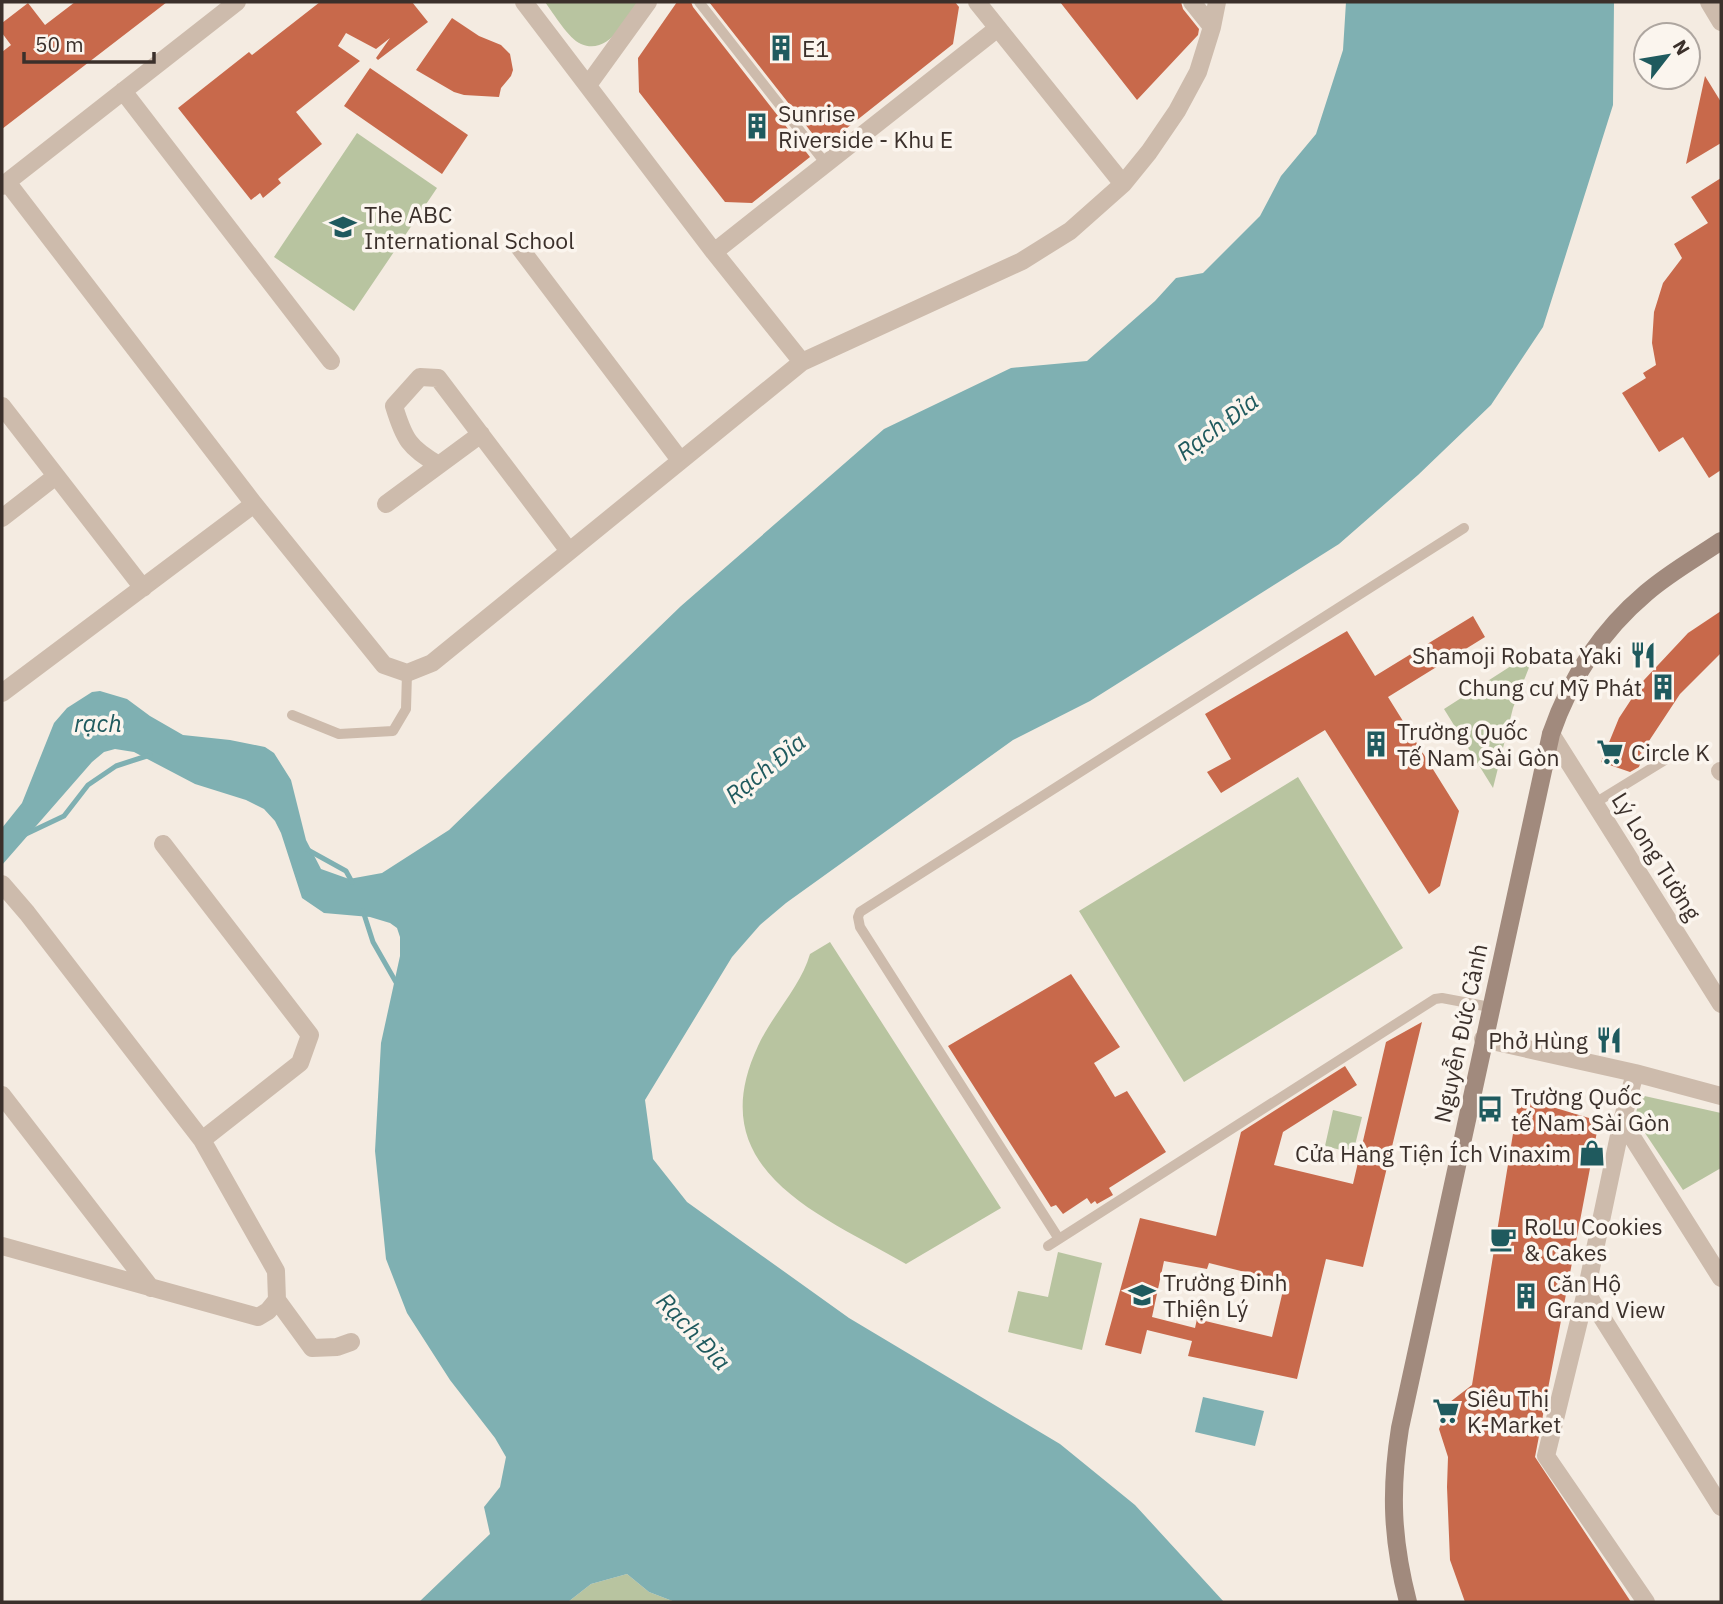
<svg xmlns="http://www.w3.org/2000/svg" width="1723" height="1604" font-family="'IBM Plex Sans',sans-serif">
  <rect width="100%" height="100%" fill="#f4ebe1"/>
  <path fill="#b8c4a0" d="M545,2H638C627,19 608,56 581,44C569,39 553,13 545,2Z
    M357,133L437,188L354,311L274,257Z
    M1525,657L1530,665L1513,708L1493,788L1444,709Z
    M1298,777L1403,948L1184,1082L1079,911Z
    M830,942L1001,1208L906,1264C819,1214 700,1170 758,1046C772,1015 801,986 810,954Z
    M1640,1095L1721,1113V1168L1683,1190L1635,1118Z
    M1333,1110L1362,1117L1353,1153L1325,1146Z
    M1058,1252L1102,1263L1082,1350L1008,1332L1018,1291L1048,1297Z
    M627,1574L649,1592L675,1602H568L591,1584Z"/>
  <path fill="#7fb0b2" d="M1346,2H1614L1613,105L1543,327L1491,405L1418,475L1339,544L1090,701L1013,740L786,903L760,925L732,957L645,1100L653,1159L687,1202L849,1318L1060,1444L1135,1505L1224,1602H675L649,1592L627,1574L591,1584L568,1602H419L490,1534L484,1507L500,1487L506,1457L495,1438L450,1380L407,1313L386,1259L375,1151L381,1043L400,956V937L397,928L390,923L370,917L324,913L302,898L281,833L275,821L264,809L246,800L195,784L134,752L115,749L104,752L92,762L2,865V828L22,803L54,723L67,708L92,692L100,691L127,699L150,716L183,735L230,740L265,747L274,753L291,780L306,840L321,869L349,879L382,873L449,830L681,606L884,429L1011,368L1087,361L1155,301L1176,278L1203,273L1260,216L1281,176L1316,134L1343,50Z
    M1203,1397L1264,1411L1255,1446L1195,1432Z"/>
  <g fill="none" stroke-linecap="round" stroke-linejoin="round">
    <path stroke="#7fb0b2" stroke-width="5" d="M26,834L64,816L88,785L116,766L150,755
      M308,850L346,871L352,882
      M363,911L373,942L397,984"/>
  </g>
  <path fill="#c8694b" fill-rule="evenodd" d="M75,2H167L2,129V52L11,45L2,33V23L28,3L45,25Z
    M320,2H412L428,22L378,60L376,58L390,38L376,49L346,33L338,46L360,61L296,112L322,144L278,179L281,183L263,198L260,193L251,200L178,108L249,52L252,55Z
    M677,2H691L693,7L810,157L752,203L725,202L639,92L638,58Z
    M709,2H955L959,7L953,44L823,147Z
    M1060,2H1181L1183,9L1199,29L1198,35L1137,100Z
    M452,18L479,36L501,45L510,54L513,70L511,76L501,88L499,97L464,95L454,92L416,70Z
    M370,68L468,135L442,174L344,106Z
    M1705,76L1721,102V143L1686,164Z
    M1721,178V470L1709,478L1683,437L1659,452L1622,393L1646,378L1643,373L1656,365L1652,343L1654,312L1663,283L1682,258L1674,244L1708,223L1691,197Z
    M1721,611V653L1680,694L1647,744L1639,767L1630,772L1601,762L1619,718L1644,680L1688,633Z
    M1473,616L1485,637L1388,697L1459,811L1440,886L1429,894L1325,730L1221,793L1207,772L1231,759L1205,714L1347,631L1375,676Z
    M1071,974L1120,1047L1094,1063L1115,1097L1127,1091L1166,1152L1109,1188L1113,1195L1097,1204L1095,1201L1091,1204L1087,1198L1063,1214L1056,1205L1051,1207L948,1046Z
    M1422,1022L1363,1267L1326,1259L1297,1379L1188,1356L1192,1341L1147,1330L1141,1354L1105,1345L1140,1218L1216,1236L1241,1132L1345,1066L1357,1085L1283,1132L1274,1165L1353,1184L1386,1042ZM1164,1261L1207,1269L1209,1263L1285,1282L1272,1337L1197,1319L1195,1328L1152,1317Z
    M1519,1097L1599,1121L1535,1457L1631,1602H1465L1450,1560L1447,1487L1448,1457L1439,1429L1450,1402L1472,1385Z"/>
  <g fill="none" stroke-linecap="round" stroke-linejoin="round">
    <path stroke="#cdbbac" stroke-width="10" d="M699,2L826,164
      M292,715L339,734L393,731L406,709L407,673
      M1595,803L1665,760
      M1059,1239L860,927L858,917L860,912L1464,528
      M1048,1246L1435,999L1442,998L1490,1007"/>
    <path stroke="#cdbbac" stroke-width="18" d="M524,2L714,252L802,362
      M977,2L1123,184
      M1192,2L1212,27
      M1709,2L1721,22
      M588,85L648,2
      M123,91L331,361
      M7,182L254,504L384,665L407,673L432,663L802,362L1022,261L1070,231L1123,184L1149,152L1177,111L1198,72L1212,27L1217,2
      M2,186L237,2
      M513,239L680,460
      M714,252L998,28
      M2,406L143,588
      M439,465C409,448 404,439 394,406L420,377L438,378L569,551
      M386,504L481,434
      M2,518L56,476
      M2,693L254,504
      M1551,734L1721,1004
      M1720,771L1721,772
      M163,844L310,1035L300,1063L202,1140
      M2,884L27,913L202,1140L276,1271L277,1300L312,1348L337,1347L351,1342
      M1483,1039L1635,1073L1721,1096
      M1635,1073L1622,1121L1586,1292L1546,1456L1646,1602
      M2,1095L151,1288
      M1622,1121L1721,1278
      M2,1246L258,1317L268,1311L277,1300
      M1586,1292L1721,1507"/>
    <path stroke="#a18a7d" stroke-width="18" d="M1408,1602C1392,1540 1390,1491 1400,1428L1551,734C1570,679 1601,631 1646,593C1669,573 1696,558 1721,541"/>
  </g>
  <defs>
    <g id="building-bare" transform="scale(2.1)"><path d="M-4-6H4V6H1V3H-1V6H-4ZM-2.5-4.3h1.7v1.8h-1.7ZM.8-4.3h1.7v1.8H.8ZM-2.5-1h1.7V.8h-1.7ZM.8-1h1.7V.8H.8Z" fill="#1f5a5e" stroke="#fbf5ee" stroke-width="2.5" paint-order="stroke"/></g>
    <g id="school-bare" transform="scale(2.1)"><path d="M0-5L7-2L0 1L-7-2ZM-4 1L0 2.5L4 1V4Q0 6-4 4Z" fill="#1f5a5e" stroke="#fbf5ee" stroke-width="2.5" paint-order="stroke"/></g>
    <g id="restaurant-bare" transform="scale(2.1)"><path d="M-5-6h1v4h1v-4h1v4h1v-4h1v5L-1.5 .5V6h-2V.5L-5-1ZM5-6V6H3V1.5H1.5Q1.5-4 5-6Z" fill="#1f5a5e" stroke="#fbf5ee" stroke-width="2.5" paint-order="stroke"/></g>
    <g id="supermarket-bare" transform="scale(2.1)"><path d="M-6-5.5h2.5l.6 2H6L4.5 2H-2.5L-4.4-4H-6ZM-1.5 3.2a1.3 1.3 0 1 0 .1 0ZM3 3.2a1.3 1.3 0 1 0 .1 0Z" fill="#1f5a5e" stroke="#fbf5ee" stroke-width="2.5" paint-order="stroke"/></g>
    <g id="bus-bare" transform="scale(2.1)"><path d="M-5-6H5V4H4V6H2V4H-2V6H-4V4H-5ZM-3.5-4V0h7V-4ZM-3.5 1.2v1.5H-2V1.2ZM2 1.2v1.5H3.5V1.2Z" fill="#1f5a5e" stroke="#fbf5ee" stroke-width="2.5" paint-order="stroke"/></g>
    <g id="shop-bare" transform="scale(2.1)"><path d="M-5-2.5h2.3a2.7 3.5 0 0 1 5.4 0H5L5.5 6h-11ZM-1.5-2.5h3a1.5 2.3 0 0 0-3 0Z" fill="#1f5a5e" stroke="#fbf5ee" stroke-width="2.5" paint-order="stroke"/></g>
    <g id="cafe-bare" transform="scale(2.1)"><path d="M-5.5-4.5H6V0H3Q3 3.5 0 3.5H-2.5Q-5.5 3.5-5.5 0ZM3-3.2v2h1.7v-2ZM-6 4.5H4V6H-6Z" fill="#1f5a5e" stroke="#fbf5ee" stroke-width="2.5" paint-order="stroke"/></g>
  </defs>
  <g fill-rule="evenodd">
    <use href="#building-bare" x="781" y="48"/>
    <use href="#building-bare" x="757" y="126"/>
    <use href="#school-bare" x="343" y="227"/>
    <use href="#restaurant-bare" x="1643" y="655"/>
    <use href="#building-bare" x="1663" y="687"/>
    <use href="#building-bare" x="1376" y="744"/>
    <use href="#supermarket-bare" x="1610" y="752"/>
    <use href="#restaurant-bare" x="1609" y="1040"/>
    <use href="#bus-bare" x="1490" y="1109"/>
    <use href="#shop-bare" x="1592" y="1153"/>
    <use href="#cafe-bare" x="1503" y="1239"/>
    <use href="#school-bare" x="1142" y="1295"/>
    <use href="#building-bare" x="1526" y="1296"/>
    <use href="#supermarket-bare" x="1446" y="1411"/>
  </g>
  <g text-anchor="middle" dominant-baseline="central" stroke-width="7" stroke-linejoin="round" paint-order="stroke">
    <g font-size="23" fill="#3b302b" stroke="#fbf5ee" text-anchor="start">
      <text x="802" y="48">E1</text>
      <text x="778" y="113">Sunrise<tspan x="778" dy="26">Riverside - Khu E</tspan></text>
      <text x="364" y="214">The ABC<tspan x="364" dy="26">International School</tspan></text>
      <text x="1622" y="655" text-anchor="end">Shamoji Robata Yaki</text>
      <text x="1642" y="687" text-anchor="end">Chung cư Mỹ Phát</text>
      <text x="1397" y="731">Trường Quốc<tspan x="1397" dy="26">Tế Nam Sài Gòn</tspan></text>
      <text x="1631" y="752">Circle K</text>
      <text x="1588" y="1040" text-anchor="end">Phở Hùng</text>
      <text x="1511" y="1096">Trường Quốc<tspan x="1511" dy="26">tế Nam Sài Gòn</tspan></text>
      <text x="1571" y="1153" text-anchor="end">Cửa Hàng Tiện Ích Vinaxim</text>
      <text x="1524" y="1226">RoLu Cookies<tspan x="1524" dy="26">&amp; Cakes</tspan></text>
      <text x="1163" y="1282">Trường Đinh<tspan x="1163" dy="26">Thiện Lý</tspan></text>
      <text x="1547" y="1283">Căn Hộ<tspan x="1547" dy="26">Grand View</tspan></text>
      <text x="1467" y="1398">Siêu Thị<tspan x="1467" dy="26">K-Market</tspan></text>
    </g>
    <g font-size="23" fill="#3b302b" stroke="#fbf5ee">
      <text transform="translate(1657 856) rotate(58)">Lý Long Tường</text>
      <text transform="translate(1460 1033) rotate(-78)">Nguyễn Đức Cảnh</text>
    </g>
    <g font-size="24" font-style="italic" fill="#1f5a5e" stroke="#fbf5ee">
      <text transform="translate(1217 426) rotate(-37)">Rạch Đỉa</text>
      <text x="98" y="723">rạch</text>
      <text transform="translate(765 768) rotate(-39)">Rạch Đỉa</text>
      <text transform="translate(694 1331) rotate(47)">Rạch Đỉa</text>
    </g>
  </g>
  <rect width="1723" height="1604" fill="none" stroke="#3b302b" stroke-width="7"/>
  <g transform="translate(1667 56) rotate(59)"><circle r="33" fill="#fbf5ee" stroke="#aea6a0" stroke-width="2"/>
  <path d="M0-5L12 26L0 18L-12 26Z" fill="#1f5a5e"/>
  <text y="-10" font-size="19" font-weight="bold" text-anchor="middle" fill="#3b302b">N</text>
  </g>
  <path d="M24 52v10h130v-10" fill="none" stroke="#3b302b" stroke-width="3.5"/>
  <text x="35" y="52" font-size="21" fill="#3b302b" stroke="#fbf5ee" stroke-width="5" paint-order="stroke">50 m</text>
</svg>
